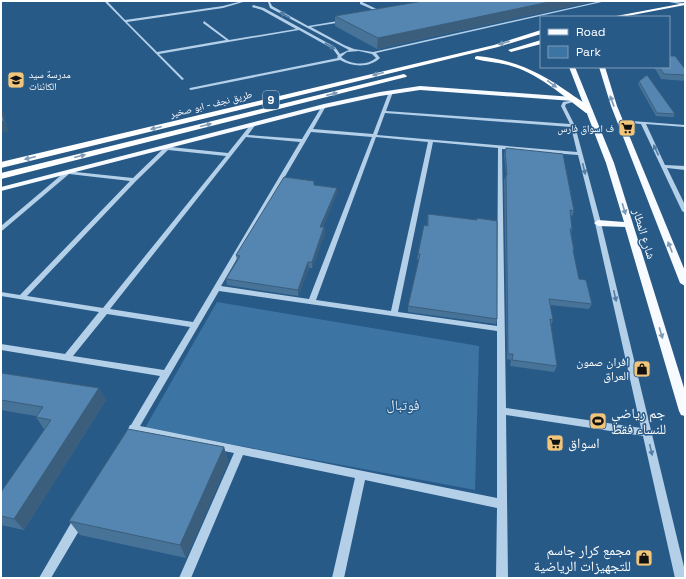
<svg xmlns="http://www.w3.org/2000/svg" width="686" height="579" font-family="'Space Grotesk','Noto Naskh Arabic',sans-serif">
  <rect width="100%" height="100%" fill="#285a88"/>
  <path fill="#3c74a4" d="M217,302L479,346L475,490L145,428Z"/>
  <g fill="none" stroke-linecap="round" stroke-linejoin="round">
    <path fill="#b4d0e9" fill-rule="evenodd" d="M104,1H107L125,20L223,6L242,1L243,2L223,8L127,22L157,52L226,40L203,23L204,21L229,40L296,29L262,10L252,7L253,5L264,8L335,47L340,54L349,50L270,8L268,2H270L272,6L308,26L344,20L343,22L311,27L344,45L354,49L373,52L601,1H606L376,53L380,58C370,68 352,67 340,60L191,90L189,89L190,88L338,58L337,57L338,56L333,49L299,30L159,54L184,79L182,80ZM359,51L372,54L376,58C367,66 350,65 341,57L347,52Z
      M668,1L685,3V5L669,2Z
      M360,2H362L385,13L383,14L360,4Z
      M391,91L393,92L386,111L570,124L561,106L563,102L575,100L577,101L566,104L565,106L575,126L601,223L685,571V578H675L643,436L506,415L508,578H496L497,508L365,480L344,578H332L355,478L243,455L191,578H179L234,453L136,433C134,438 132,442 126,440L124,437L130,425H131L160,376L1,350V344L65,354L99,312L1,296V292L20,295L130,181L69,174L3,230L1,231V226L66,171L133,178L167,145H171V147L228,153L252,123H254L256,124L248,135L302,139L322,106L324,105L326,106L313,129L373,134L389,92ZM385,113L571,127L577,152L377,135ZM311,132L372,137L309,299L221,286ZM246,137L300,142L193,322L110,309ZM376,137L428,142L391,311L316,300ZM433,142L498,148L497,326L398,312ZM502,149L578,155L595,223L641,428L506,408ZM168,150L226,156L103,308L27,296L136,181ZM219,291L497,331V498L140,426ZM107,314L190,327L164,370L73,356Z
      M618,120L685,125V127L646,124L665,165L685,166V170L667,168L685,205V213L682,211L641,124L620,122H618Z
      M79,515L83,516L84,520L83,524L51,578H39L75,516Z"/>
    <path fill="#f7fafe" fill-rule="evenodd" d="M569,67H575L614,163L685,391V416L681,415L679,411L625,227L598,226L594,223L598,220L624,222L606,163Z
      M599,67H605L617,106L685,271V286L680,283L611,106Z
      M420,86L573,97L576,99L573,101L420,90L380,96L325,108L1,191V187L324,104L380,92Z"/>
    <path fill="#fff" fill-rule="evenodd" d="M685,3V5L622,17H611Z
      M541,30V34L498,47L1,168V162L494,45Z
      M541,40V44L511,52L508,50Z
      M477,56C515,60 540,72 571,94C578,99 587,104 593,111L592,113H586C562,95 538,73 508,65C497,62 486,62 475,59V57Z
      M404,74L407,76L406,77L1,179V173Z"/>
  </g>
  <path fill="#487398" d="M423,1H594L377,49L335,26V16Z
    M654,67H669L685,69V81L661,79Z
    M639,81L675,114L673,117L656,116L638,84Z
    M506,148L574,211L572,216H570L572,229L571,233L574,251L573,253L579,279L592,304L589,309L550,305L553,320L551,325L557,366L554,372L510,366L511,360L507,359L504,180L506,175L504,155L505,150H506Z
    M314,185L337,188V193L323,227H324L325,233L312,268H309L298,296L227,285L226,279L237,261L236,255Z
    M428,214L476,220L477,218L497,319L496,324L408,312V306L418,263L419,260L417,259L418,254L427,226Z
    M1,373L106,400L24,530L1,525V492L45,430L44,429L36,417V416L1,410Z
    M224,447L228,462L186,558L80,535L69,521Z"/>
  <path fill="#3b5e7c" d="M554,1H594L377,49L378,38Z
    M1,107L4,113L8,131L1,133Z
    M337,188V193L321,232L320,227Z
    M324,227L325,233L312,268V262Z
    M308,262L309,268L298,296V290Z
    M99,388L106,400L24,530L14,519Z
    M224,447L228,462L186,558L180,545Z"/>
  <path fill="#5486b1" stroke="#3b5e7c" d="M423,1H554L378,38L335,16Z
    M669,56H675L685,69V75L664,74L659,67H669Z
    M647,75L675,114L657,113L639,81Z
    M1,111L4,121L1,122Z
    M506,148L563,154L574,211L570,210L572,229H570L574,251L573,250L579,279L586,280L592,304L549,299L553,320L550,319L557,366L512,360L513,354H508L506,175H507L505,150H506Z
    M284,177L314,181V185L337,188L320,227H324L312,262H308L298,290L226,279L240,256L236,255Z
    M428,214L477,220V218L497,221V319L408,306L418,263L420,254H418L424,225L428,226Z
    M1,373L99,388L14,519L1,516V492L51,420L36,417L43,407L1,400Z
    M128,429L224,447L180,545L69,521Z"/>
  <defs><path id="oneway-solid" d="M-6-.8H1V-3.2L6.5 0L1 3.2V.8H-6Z"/></defs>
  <g fill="#527da5">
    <use href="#oneway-solid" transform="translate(285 15) rotate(-151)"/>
    <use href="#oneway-solid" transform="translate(330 46) rotate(30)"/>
    <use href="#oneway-solid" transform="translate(656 150) rotate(-115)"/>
    <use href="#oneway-solid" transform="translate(584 169) rotate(76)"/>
    <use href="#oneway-solid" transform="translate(615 296) rotate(77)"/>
    <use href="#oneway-solid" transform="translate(651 450) rotate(77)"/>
  </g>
  <g fill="#7e9cb8">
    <use href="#oneway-solid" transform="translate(504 43) rotate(164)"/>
    <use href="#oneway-solid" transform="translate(378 74) rotate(166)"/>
    <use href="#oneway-solid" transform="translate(552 84) rotate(36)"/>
    <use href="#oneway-solid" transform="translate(332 94) rotate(-14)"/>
    <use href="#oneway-solid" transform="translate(206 125) rotate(-14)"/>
    <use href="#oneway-solid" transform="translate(156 128) rotate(166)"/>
    <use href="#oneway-solid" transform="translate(80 156) rotate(-14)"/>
    <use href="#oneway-solid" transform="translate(30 158) rotate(166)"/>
  </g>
  <g fill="#7b9ab7">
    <use href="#oneway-solid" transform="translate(612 101) rotate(-110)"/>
    <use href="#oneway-solid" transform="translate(624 209) rotate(73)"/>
    <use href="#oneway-solid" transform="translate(670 247) rotate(-112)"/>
    <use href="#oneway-solid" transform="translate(661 333) rotate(73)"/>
  </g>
  <defs>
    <g id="school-square" transform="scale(0.9)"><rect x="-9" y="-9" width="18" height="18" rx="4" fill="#f1c57a" stroke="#285a88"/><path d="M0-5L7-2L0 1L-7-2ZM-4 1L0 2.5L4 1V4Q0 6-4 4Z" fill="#111"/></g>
    <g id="supermarket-square" transform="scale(0.9)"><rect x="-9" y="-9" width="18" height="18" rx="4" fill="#f1c57a" stroke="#285a88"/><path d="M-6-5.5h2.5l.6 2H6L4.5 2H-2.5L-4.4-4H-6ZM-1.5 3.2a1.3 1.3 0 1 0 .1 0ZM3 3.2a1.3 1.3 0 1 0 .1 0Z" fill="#111"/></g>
    <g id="shop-square" transform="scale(0.9)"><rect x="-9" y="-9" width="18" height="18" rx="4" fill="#f1c57a" stroke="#285a88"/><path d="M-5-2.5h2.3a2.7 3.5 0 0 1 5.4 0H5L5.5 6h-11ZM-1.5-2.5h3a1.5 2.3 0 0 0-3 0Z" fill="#111"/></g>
    <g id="stadium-square" transform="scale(0.9)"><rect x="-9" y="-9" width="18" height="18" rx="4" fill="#f1c57a" stroke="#285a88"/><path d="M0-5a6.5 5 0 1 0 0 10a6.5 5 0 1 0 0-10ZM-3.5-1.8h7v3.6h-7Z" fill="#111"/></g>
  </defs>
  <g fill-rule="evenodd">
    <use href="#school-square" x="16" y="80"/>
    <use href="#supermarket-square" x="627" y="128"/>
    <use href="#shop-square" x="642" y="369"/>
    <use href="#stadium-square" x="598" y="421"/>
    <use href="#supermarket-square" x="555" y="443"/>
    <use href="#shop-square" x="644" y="558"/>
  </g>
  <g text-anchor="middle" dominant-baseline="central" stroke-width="3" stroke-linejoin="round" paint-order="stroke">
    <g font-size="10" fill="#fff" stroke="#285a88" text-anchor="start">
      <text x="29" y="74">مدرسة سيد<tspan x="29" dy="12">الكائنات</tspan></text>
      <text x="614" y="128" text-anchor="end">ف اسواق فارس</text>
    </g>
    <g font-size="10" fill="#fff" stroke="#285a88">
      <text transform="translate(211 104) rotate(-14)">طريق نجف - ابو صخير</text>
    </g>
    <rect fill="#285a88" stroke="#becedb" stroke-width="1" x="263" y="91" width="16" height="18" rx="3"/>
    <g font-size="11" font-weight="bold" fill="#fff">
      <text x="271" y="100">9</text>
    </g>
    <g font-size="12" fill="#fff" stroke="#285a88">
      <text transform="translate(644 234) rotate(73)">شارع المطار</text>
    </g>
    <g font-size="12" fill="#fff" stroke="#285a88" text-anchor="end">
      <text x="629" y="362">افران صمون<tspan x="629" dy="14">العراق</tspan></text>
    </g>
    <g font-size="14" fill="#d8e9f7" stroke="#285a88">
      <text x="403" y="405">فوتبال</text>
    </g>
    <g font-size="14" fill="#fff" stroke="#285a88" text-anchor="start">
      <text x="611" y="413">جم رياضي<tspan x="611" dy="16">للنساء فقط</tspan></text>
      <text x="568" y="443">اسواق</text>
      <text x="631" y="550" text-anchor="end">مجمع كرار جاسم<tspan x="631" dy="16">للتجهيزات الرياضية</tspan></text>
    </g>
  </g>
  <rect width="686" height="579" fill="none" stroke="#ffffff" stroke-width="4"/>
  <rect x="540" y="16" width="130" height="52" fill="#285a88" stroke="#7e9cb8"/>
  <rect x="548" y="29" width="20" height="6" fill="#f7fafe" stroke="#7e9cb8"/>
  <text x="576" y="36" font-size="12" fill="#ffffff">Road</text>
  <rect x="548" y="46" width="20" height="12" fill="#3c74a4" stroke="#7e9cb8"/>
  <text x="576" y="56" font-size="12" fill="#ffffff">Park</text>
</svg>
